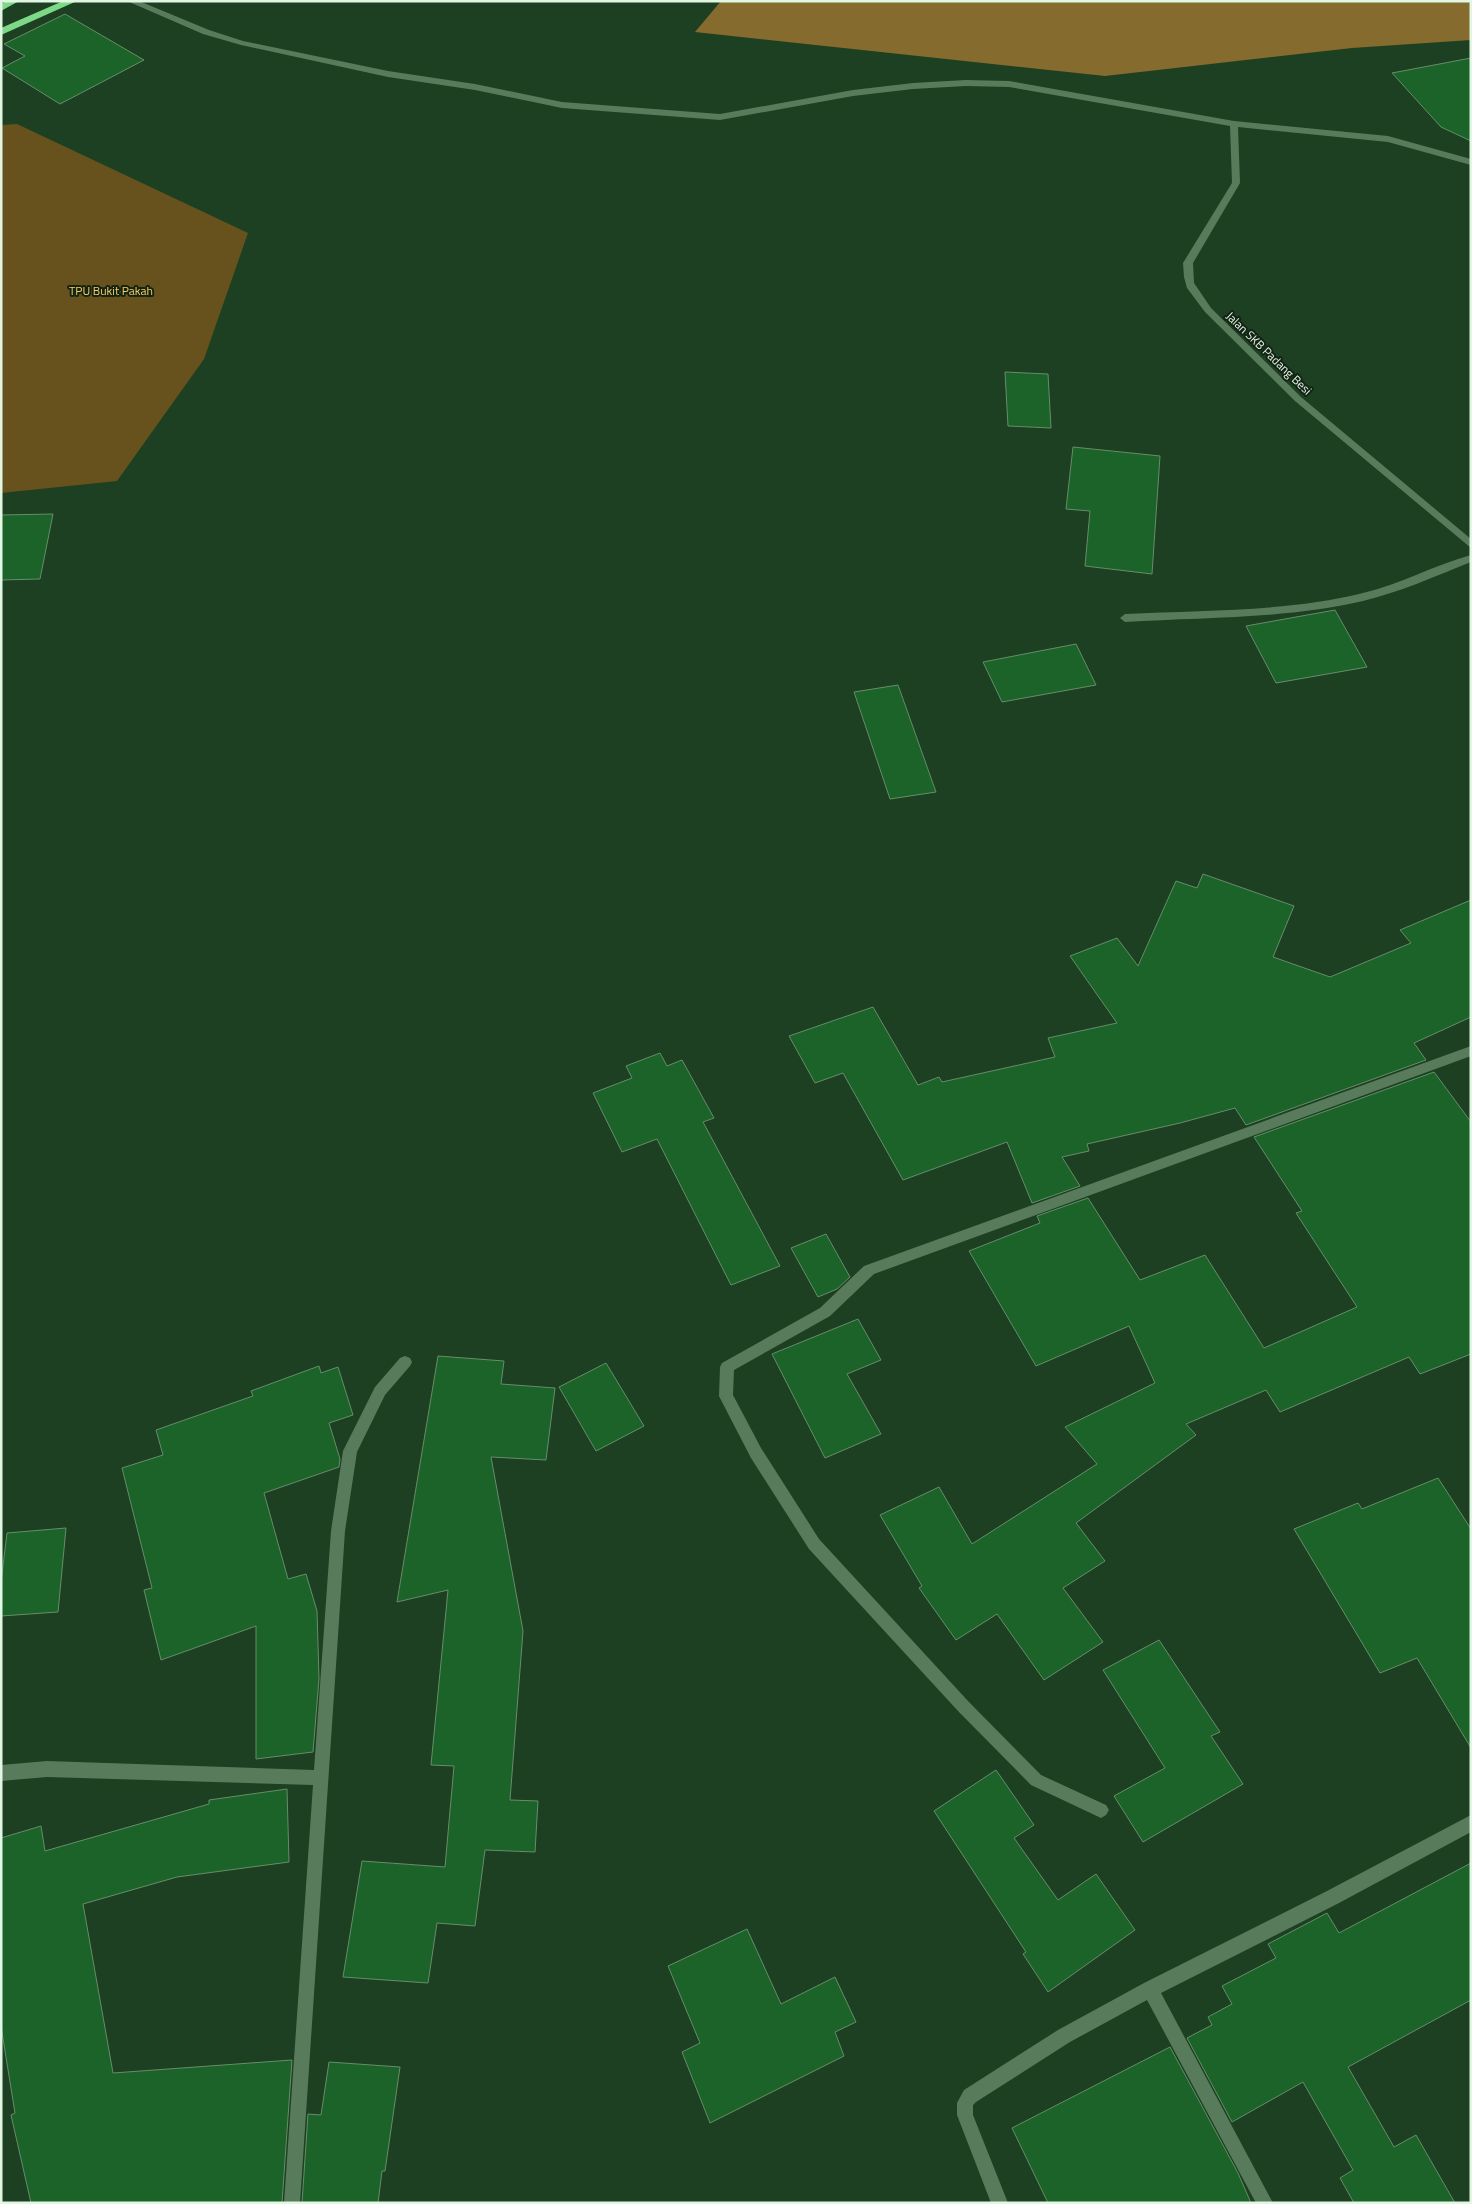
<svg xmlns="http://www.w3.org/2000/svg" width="1472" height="2204" font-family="'Titillium Web',sans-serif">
  <rect width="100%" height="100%" fill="#1c4021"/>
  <path fill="#67521d" d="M17,124L248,233L204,359L117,481L1,493V125Z"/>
  <path fill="#856b2e" d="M721,1H1471V40L1352,48L1105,76L695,32Z"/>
  <path fill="#1b6329" stroke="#678d6a" d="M65,14L144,60L60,104L2,68L25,56L4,44Z
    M1471,58V141L1441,127L1392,73Z
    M1005,372L1048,374L1051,428L1008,426Z
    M1073,447L1160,456L1152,574L1085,566L1090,511L1066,509Z
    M53,514L40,579L1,580V515Z
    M1335,610L1367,667L1276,683L1246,626Z
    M1076,644L1096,685L1002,702L983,662Z
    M898,685L936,792L890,799L854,692Z
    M1203,874L1294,906L1273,957L1330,977L1411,943L1400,930L1471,900V1017L1414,1043L1426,1060L1246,1125L1235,1108L1180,1123L1087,1144L1089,1151L1062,1157L1080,1186L1032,1203L1007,1142L903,1180L843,1073L815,1083L789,1036L873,1007L918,1085L939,1077L942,1082L1055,1057L1048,1038L1117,1023L1070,956L1117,938L1138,966L1176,881L1197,888Z
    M660,1053L667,1066L682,1060L714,1118L703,1122L780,1266L731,1285L657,1139L622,1152L593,1093L632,1078L626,1066Z
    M1434,1072L1471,1122V1354L1420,1374L1409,1357L1280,1412L1266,1390L1186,1424L1196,1435L1076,1523L1105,1561L1063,1588L1103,1642L1044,1680L997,1614L956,1640L919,1588L922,1586L880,1515L939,1487L972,1544L1097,1464L1065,1427L1155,1383L1129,1326L1036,1366L969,1251L1040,1223L1037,1216L1088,1198L1140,1280L1205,1255L1264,1348L1357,1307L1296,1213L1302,1211L1254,1137Z
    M826,1234L850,1277L837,1289L818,1297L791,1248Z
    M858,1319L881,1360L847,1374L881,1434L825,1458L772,1354Z
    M438,1356L504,1361L501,1384L555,1388L546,1460L491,1457L523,1631L510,1800L538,1801L535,1852L485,1850L475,1926L437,1923L428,1983L343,1977L362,1861L445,1867L454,1766L431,1765L448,1590L397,1602Z
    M606,1363L644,1426L596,1451L559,1387Z
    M319,1366L321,1373L338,1367L353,1415L329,1423L340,1459L339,1467L264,1493L288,1579L306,1574L317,1611L319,1679L313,1752L256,1759V1626L161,1660L144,1590L152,1588L122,1468L163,1455L156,1430L253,1396L251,1391Z
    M1438,1478L1471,1529V1748L1417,1658L1380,1673L1294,1529L1358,1503L1362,1509Z
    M66,1528L58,1612L1,1616V1582L7,1533Z
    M1159,1640L1220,1732L1211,1736L1243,1784L1143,1842L1114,1796L1165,1768L1103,1670Z
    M996,1770L1034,1825L1014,1838L1058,1900L1096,1874L1135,1930L1048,1992L1023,1954L1026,1952L934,1811Z
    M287,1789L289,1862L177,1877L83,1904L113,2073L292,2060L282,2203H31L11,2115L15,2113L1,2026V1838L41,1826L45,1851L209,1804V1800Z
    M1471,1863V2000L1348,2067L1394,2147L1416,2135L1455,2203H1354L1340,2178L1353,2170L1303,2082L1232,2122L1187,2038L1212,2025L1208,2017L1232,2004L1222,1986L1276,1958L1268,1944L1327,1913L1339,1933Z
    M747,1929L781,2004L835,1977L856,2022L835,2032L844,2056L710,2123L682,2052L700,2043L668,1966Z
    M1170,2047L1238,2173L1251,2203H1048L1012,2128Z
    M329,2062L400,2067L385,2171H382L378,2203H302L308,2114L321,2115Z"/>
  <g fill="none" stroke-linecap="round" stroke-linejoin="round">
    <path fill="#587b5b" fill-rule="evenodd" d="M127,1H139L209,30L243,41L388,71L475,84L562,102L720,114L853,90L913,83L966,80L1009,81L1234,121L1388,136L1471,159V165L1388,142L1238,127L1240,183L1193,263L1194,283L1211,308L1301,397L1471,539V548L1295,401L1205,312L1187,288L1184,277L1183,263L1232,183L1230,126L1009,87L966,86L913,89L853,96L720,120L562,108L475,90L388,77L241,45L203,34Z
      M1471,555V562C1436,576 1400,592 1363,601C1286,619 1204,617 1125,622L1120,618L1125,614C1204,610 1286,612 1363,593C1401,584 1434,565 1471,555Z
      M1471,1046V1056L874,1274L830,1316L734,1370L733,1395L761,1448L819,1539L968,1701L1041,1775L1106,1805L1109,1810L1106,1815L1101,1818L1031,1785L958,1711L809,1549L751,1458L721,1400L719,1396L720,1367L722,1363L820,1308L864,1266Z
      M405,1356L410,1358L412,1362L410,1366L385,1395L357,1452L345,1531L300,2203H284L313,1785L47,1777L1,1781V1765L47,1761L314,1770L331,1531L343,1451L375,1387L400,1358Z
      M1471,1815V1832L1339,1903L1161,1993L1273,2203H1256L1147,2000L1070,2042L976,2102L973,2105V2115L1008,2203H991L957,2115V2103L964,2090L1058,2030L1144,1983L1327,1891Z"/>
    <path fill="#7dd887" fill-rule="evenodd" d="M6,1H19L1,11V4Z
      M63,1H77L1,35V28Z"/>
  </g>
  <g text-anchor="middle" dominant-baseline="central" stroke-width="4" stroke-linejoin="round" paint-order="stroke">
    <g font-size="12" fill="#fbcd5d" stroke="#132315">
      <text x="111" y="290">TPU Bukit Pakah</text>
    </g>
    <g font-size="12" fill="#e2f7e3" stroke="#132315">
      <text transform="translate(1269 353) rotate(44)">Jalan SKB Padang Besi</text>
    </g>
  </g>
  <rect width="1472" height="2204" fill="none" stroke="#e2f7e3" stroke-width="5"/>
</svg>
